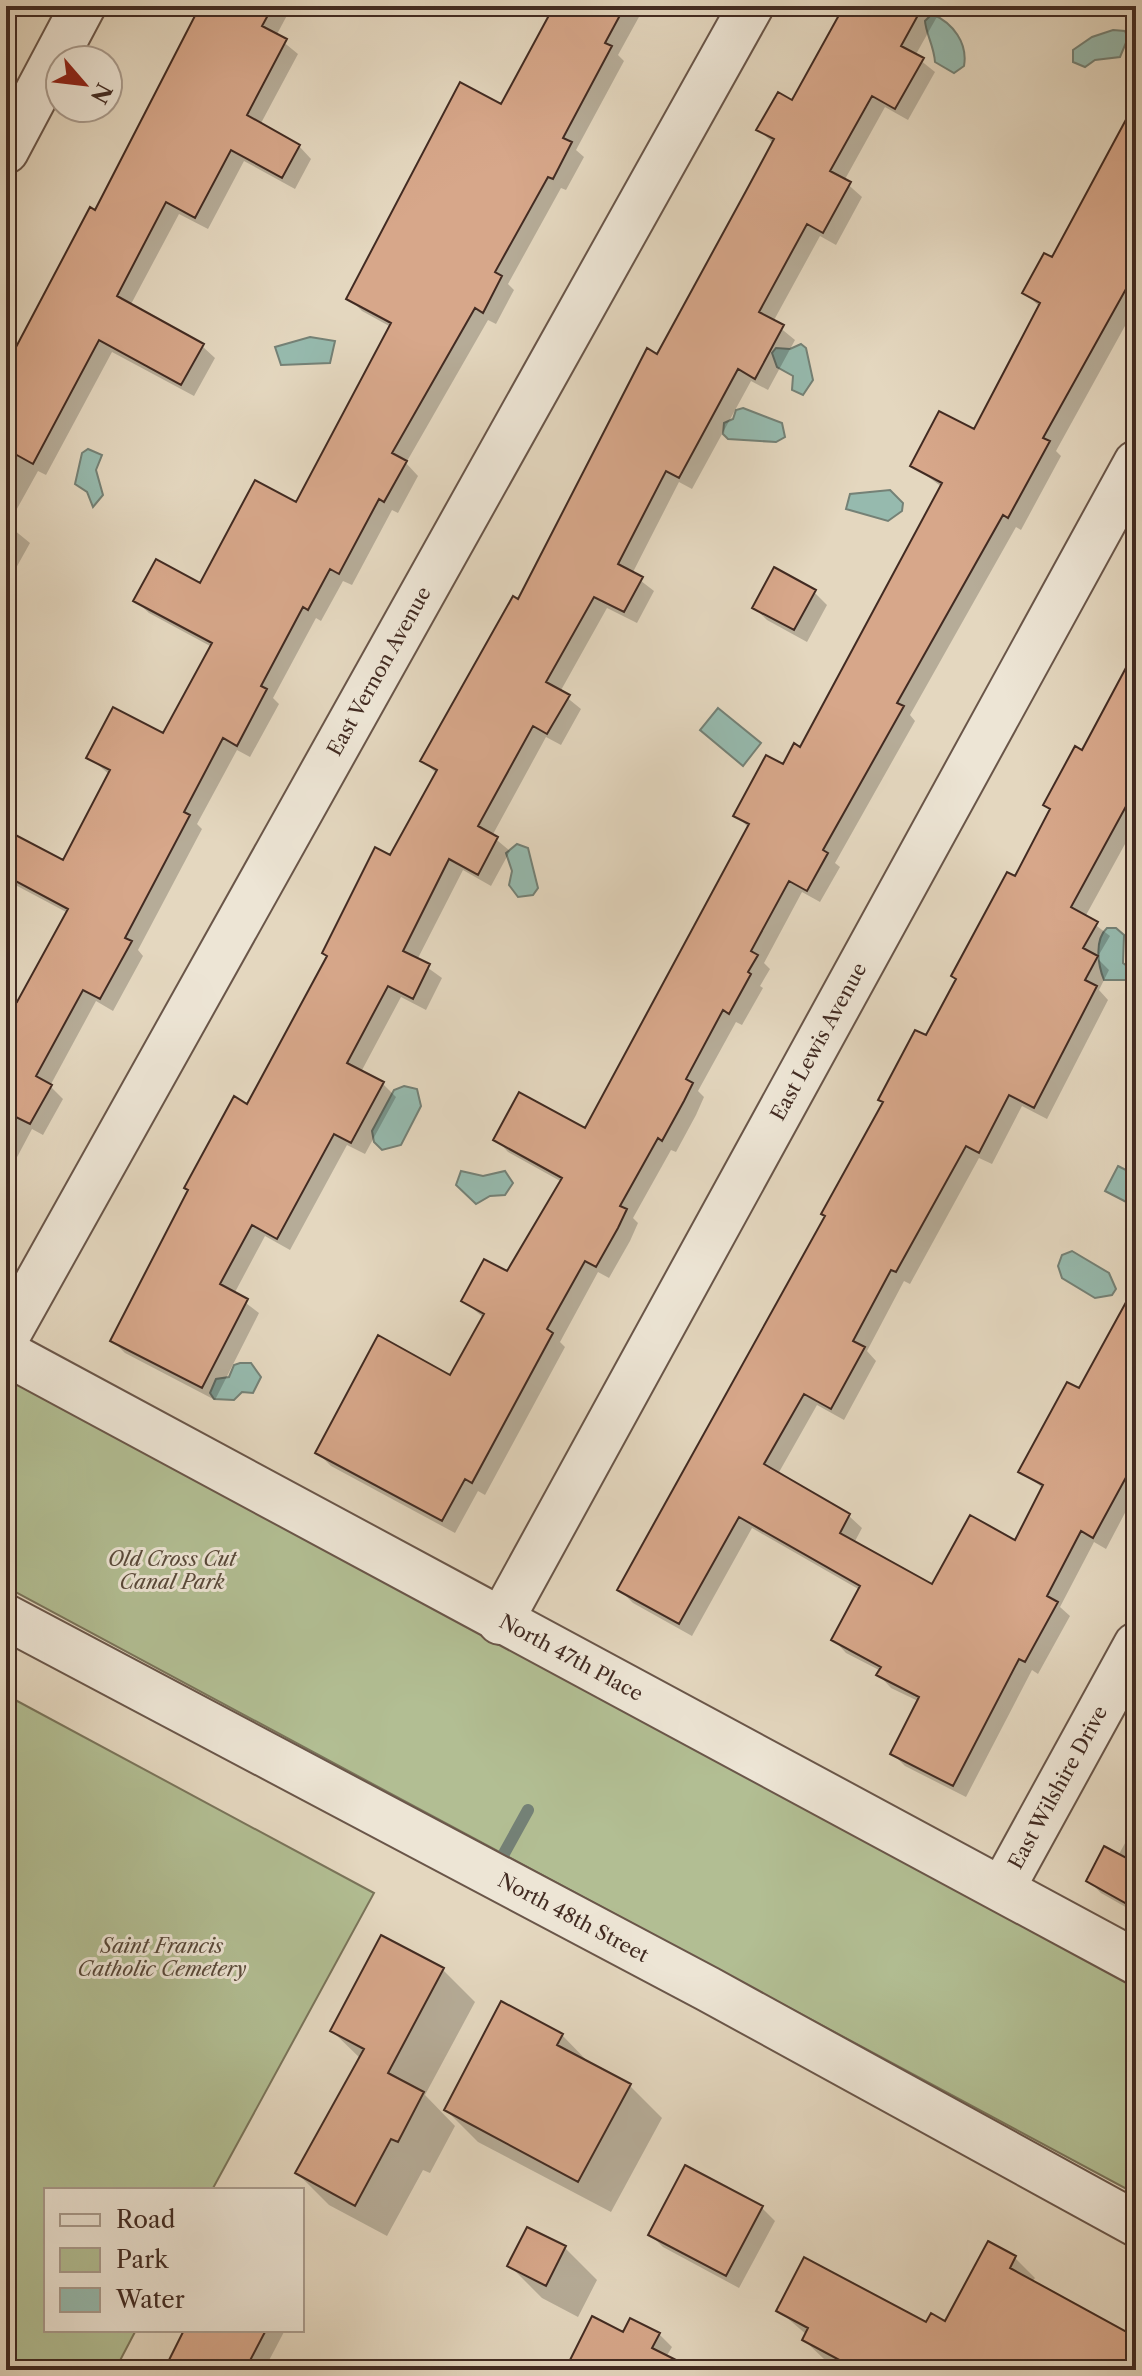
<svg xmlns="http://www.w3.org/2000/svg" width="1142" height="2376" font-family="'Libre Caslon Text',serif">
  <rect width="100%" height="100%" fill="#e4d7bf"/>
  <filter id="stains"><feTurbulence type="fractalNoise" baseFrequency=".0025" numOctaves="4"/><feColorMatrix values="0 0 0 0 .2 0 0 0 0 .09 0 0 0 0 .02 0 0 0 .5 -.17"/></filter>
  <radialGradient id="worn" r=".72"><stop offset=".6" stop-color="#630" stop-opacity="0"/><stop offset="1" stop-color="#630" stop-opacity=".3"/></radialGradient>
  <path fill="#b2be93" stroke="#7a745a" stroke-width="2" d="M6,1374L1136,1985V2194L6,1587Z
    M6,1695L374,1893L212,2190H46V2330H136L115,2370H6Z"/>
  <path fill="#96baae" stroke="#748176" stroke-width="2" d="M932,14C953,23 968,43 964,66L954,73L935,62C934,46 926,34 925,21Z
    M1113,30L1125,31L1128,38L1120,57L1095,60L1085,67L1073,62V50L1092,37Z
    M310,337L335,341L330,363L281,365L275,347Z
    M801,344L806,348L813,380L803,395L792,390L793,376L777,367L772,353L776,348L790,349Z
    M743,408L782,423L785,437L776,442L728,439L723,434L724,423L733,419L736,410Z
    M88,449L102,455L96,470L103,495L93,507L87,492L75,484L82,453Z
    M890,490L903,503L902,511L888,521L846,509L850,494Z
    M718,708L761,743L743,766L700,730Z
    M517,844L528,848L538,888L533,895L518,897L509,885L512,871L506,853Z
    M1107,928H1116L1124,935L1123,963L1131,969V980H1104C1098,965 1094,940 1107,928Z
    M404,1086L417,1089L421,1106L401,1145L382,1150L374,1142L372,1131L394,1090Z
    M1118,1166L1136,1175V1207L1105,1191Z
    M461,1171L483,1176L505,1171L513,1183L505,1195L490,1196L476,1204L456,1185Z
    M1072,1251L1109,1273L1116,1289L1112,1295L1095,1298L1062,1278L1058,1266L1062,1255Z
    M240,1363H251L261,1377L253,1393L242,1392L234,1400L214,1399L210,1393L216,1379L229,1377L234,1365Z"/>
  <path fill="#0003" d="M203,6H292L276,36L298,54L260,125L299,146L311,159L295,189L244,161L208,229L179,214L130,306L202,346L215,358L194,396L112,352L46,475L38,471L8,525L30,543L6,586V370L96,212Z
    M556,6H645L618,55L624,61L576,150L584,157L566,190L561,188L508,284L514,290L496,324L488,320L406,463L418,476L398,513L392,510L352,585L343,581L321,621L316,618L273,698L279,704L250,757L237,750L197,824L202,829L138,950L143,956L113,1011L96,1001L50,1086L63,1099L43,1135L32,1129L6,1178V1000L18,1005L68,913L6,880V842L64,863L110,775L89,757L164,736L212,647L149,613L136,601L201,585L297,505L391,327L362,311L349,298L502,107Z
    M846,6H943L915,56L935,72L908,120L885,107L844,181L862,197L836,245L820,236L773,322L795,340L768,390L751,381L692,489L679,482L632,574L654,591L637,623L607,608L560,692L581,709L561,745L546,737L492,836L510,851L491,886L463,870L417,960L442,978L426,1010L401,997L361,1072L383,1084L396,1097L365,1154L347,1145L290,1250L265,1236L234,1294L259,1313L215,1400L125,1353L113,1341L391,858L437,774L422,760L519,602L774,144L759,130L793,102Z
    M1136,125V306L1056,451L1061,456L1021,530L1016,527L910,715L915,721L835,863L840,867L820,902L802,892L764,963L770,969L760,986L763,988L742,1025L736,1022L698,1091L704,1097L696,1115L676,1152L671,1150L633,1218L638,1223L630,1241L609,1278L598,1272L560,1342L565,1347L485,1495L478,1491L455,1533L331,1466L318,1453L451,1378L484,1318L464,1301L508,1274L562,1182L508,1152L496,1139L585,1131L749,828L736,815L801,749L942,487L912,465L975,432L1040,307L1025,293L1052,260Z
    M814,592L827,605L807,642L767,620L754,607Z
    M1136,653V824L1085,917L1110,936L1097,958L1109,970L1099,990L1108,1000L1047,1119L1022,1106L992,1164L979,1158L910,1284L904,1281L867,1351L876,1361L844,1420L817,1405L778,1474L849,1516L862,1528L854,1543L932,1587L1015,1542L1044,1489L1021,1471L1080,1391L1136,1289V1492L1106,1549L1094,1542L1060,1607L1070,1616L1038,1674L1032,1670L966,1797L905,1766L892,1753L918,1701L891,1688L879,1675L881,1671L846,1653L834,1640L860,1590L752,1528L692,1636L633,1603L620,1590L1016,879Z
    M1136,1823V1913L1101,1893L1088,1880L1118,1856Z
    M443,1970L475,2002L425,2095L455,2126L430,2173L423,2170L387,2236L329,2205L297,2173L361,2059L332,2031Z
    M562,2035L592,2066L630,2086L662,2118L611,2212L478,2142L446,2110Z
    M686,2168L762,2208L775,2221L739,2288L663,2247L650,2234Z
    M989,2244L1015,2258L1035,2278L1032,2282L1136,2338V2370H844L824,2359L804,2340L807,2335L778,2310L946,2323Z
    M565,2248L597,2280L578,2317L542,2298L510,2266Z
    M187,2330H285L264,2370H166Z
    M624,2334H659L672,2347L666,2357L692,2370H567Z
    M425,2364L431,2370H388Z"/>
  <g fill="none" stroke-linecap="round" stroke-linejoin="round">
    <path stroke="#748176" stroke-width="12" d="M496,1868L528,1810"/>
  </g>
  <path fill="#d7a78a" stroke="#422b22" stroke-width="2" d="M200,6H273L262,26L287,39L247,115L300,145L282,178L231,150L195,218L166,202L117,296L204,344L181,385L99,340L33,464L6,449V366L90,207L95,210Z
    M554,6H625L605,43L612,46L563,138L572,142L553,179L548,177L495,272L502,276L483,313L475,308L392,453L407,461L384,502L379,499L339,574L330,569L308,610L303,607L261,686L267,689L237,746L223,738L184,812L190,815L125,938L132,941L100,999L83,990L36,1076L52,1085L30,1124L14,1116L6,1130V996L17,1002L68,909L6,876V830L63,860L110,770L86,758L113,707L163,733L212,643L133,601L156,559L200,583L255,480L296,502L391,323L346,299L460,82L501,104Z
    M844,6H923L901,46L924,58L895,109L872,96L830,171L851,182L823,233L807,224L759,312L784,325L755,379L738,369L679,478L666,471L618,564L643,577L624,612L594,597L546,682L570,695L547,734L533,726L478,826L498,837L478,875L449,859L403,951L430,964L413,999L388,986L347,1063L384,1082L351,1143L334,1134L277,1239L252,1225L220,1284L248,1299L202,1388L110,1341L188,1190L184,1188L234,1096L247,1104L327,956L322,953L375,847L390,855L437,770L420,761L513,596L518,599L647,348L657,354L746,191L774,139L756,130L778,92L792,100Z
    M1136,101V271L1043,438L1050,441L1008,518L1003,515L897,703L904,706L823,850L828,853L807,891L789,881L751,951L758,955L748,972L751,974L729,1014L723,1010L686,1079L693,1083L684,1101L662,1141L658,1138L620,1206L627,1209L618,1228L596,1267L585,1261L547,1329L553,1333L472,1483L465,1479L442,1521L315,1453L378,1335L450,1375L484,1314L461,1301L484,1259L507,1271L562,1178L493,1140L519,1092L585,1128L749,824L733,816L766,755L783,764L794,743L800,747L942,483L910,466L939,411L974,429L1040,303L1022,293L1044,253L1052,257Z
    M774,567L816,590L794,630L752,608Z
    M1136,649V788L1071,907L1098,922L1083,948L1098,956L1085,980L1097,986L1034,1108L1009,1095L979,1153L966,1146L896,1272L891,1270L853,1341L865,1347L831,1409L804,1394L764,1464L850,1514L840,1533L932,1584L970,1515L1015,1540L1043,1485L1018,1472L1067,1382L1079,1388L1136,1284V1459L1093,1538L1081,1531L1047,1596L1058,1602L1025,1662L1019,1659L953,1786L890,1754L919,1697L876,1675L881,1667L831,1640L860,1586L739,1517L679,1624L617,1590L825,1216L821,1214L883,1102L878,1100L915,1030L926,1035L956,979L951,976L1007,872L1015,876L1050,809L1043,805L1075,746L1082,750Z
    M1104,1846L1136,1863V1909L1086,1881Z
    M381,1935L444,1968L388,2073L424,2092L398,2142L391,2139L355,2206L295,2173L364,2049L330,2031Z
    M501,2001L563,2034L557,2045L631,2084L578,2182L444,2110Z
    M685,2165L763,2206L726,2276L648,2235Z
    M527,2227L566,2246L546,2286L507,2266Z
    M988,2241L1016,2256L1010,2268L1136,2337V2370H858L802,2340L808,2328L776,2311L804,2257L926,2322L931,2313L945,2321Z
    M592,2316L623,2332L630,2318L660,2333L652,2348L696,2370H565Z
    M184,2330H266L245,2370H164Z"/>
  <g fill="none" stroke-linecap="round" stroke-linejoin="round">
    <g stroke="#6a5649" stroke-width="48">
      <g id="minor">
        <path d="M6,151L83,6"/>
        <path id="s1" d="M6,1338L751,6"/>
        <path id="s2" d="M6,1353L1136,1962"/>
        <path id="s3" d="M6,1617L708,1989L1136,2224"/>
        <path id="s4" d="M500,1622L1136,463"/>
        <path id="s5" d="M1002,1889L1136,1645"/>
      </g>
    </g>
    <use href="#minor" stroke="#ede5d5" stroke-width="44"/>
  </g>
  <g text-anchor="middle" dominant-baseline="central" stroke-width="6" stroke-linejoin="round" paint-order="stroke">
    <g font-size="20" fill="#422b22" stroke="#ede5d5">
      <text stroke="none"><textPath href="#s1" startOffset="764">East Vernon Avenue</textPath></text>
      <text stroke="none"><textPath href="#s4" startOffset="662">East Lewis Avenue</textPath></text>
      <text stroke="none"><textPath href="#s2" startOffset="642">North 47th Place</textPath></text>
      <text stroke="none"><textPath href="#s5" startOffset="116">East Wilshire Drive</textPath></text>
      <text stroke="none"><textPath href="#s3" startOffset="642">North 48th Street</textPath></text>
    </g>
    <g font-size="20" font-style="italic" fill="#584839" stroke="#ede5d5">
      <text x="172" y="1559">Old Cross Cut<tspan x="172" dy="23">Canal Park</tspan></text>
      <text x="162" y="1946">Saint Francis<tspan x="162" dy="23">Catholic Cemetery</tspan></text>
    </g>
  </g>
  <rect width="1142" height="2376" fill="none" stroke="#e4d7bf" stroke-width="32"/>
  <rect x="8" y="8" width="1126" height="2360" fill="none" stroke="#422b22" stroke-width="4"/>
  <rect x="16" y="16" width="1110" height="2344" fill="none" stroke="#422b22" stroke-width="2"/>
  <rect x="44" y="2188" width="260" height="144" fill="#ede5d5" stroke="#a99b8d" stroke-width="2"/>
  <rect x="60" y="2214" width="40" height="12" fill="#ede5d5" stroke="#a99b8d" stroke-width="2"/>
  <text x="116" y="2228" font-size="24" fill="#422b22">Road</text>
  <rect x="60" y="2248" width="40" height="24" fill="#b2be93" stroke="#a99b8d" stroke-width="2"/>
  <text x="116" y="2268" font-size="24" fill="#422b22">Park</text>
  <rect x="60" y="2288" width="40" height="24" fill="#96baae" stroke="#a99b8d" stroke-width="2"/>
  <text x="116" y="2308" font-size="24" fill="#422b22">Water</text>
  <g transform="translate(84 84) rotate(118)"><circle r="38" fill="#ede5d5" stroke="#a99b8d" stroke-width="2"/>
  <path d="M0-6L14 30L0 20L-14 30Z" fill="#8f2418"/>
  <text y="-12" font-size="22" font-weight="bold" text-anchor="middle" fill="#422b22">N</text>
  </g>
  <rect width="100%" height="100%" filter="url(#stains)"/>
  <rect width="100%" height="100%" fill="url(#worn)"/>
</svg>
